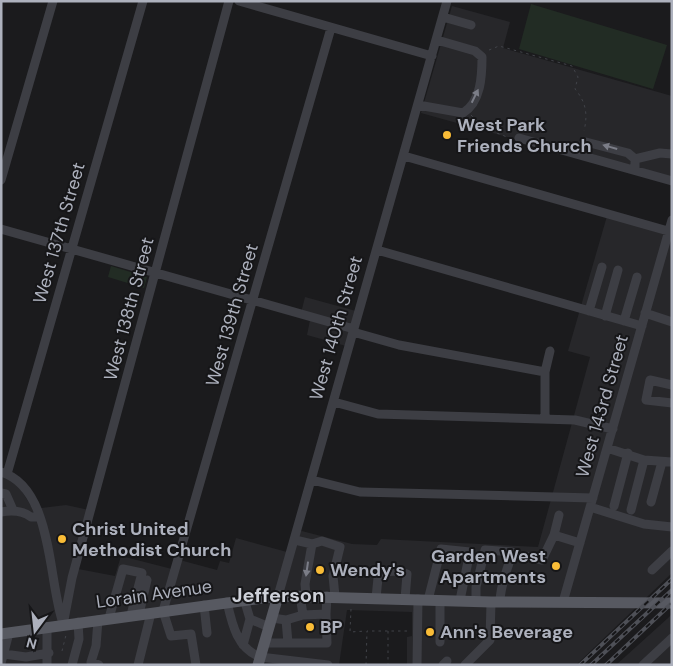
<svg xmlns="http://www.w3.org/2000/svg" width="673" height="666" font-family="'DM Sans',sans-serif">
  <rect width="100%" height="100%" fill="#1b1b1d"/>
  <path fill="#27272a" d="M452,6L510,22L503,48L672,96V183L421,113Z
    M672,212V573L576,665H407V637L412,636V612L347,610L339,665H1V475L18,485L33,509L66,505L89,510L73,568L115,576L121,556L172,569L176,559L217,570L220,561L229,563L236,538L287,552L294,529L352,544L377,545L381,539L538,547L590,357L568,351L607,216L666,232Z
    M305,297L356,311L346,346L307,335L310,320L300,317Z
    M672,614V665H616L668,618Z"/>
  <path fill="#222c24" d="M531,4L667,45L653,89L519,49Z
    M111,266L147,277L144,288L108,277Z"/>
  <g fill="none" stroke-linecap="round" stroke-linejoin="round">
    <path stroke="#414349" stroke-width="1" stroke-dasharray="2.5 4" stroke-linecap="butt" d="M489,50L499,46L572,66L578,77L575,89C586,102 588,114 584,131
      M471,115L484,128L512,139
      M351,609L350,632L366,631
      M388,631V665
      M62,651L66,635
      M366,665L367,631H410"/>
    <path stroke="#3d3e44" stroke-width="9" d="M239,1L432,56
      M443,17L471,25
      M418,105L463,113C481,102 482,76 482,57L475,51L437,40
      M519,138L672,181
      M579,154L580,147L586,142L628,153L635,159V170
      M404,156L668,231
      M635,159L660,153L672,154
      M1,180L53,1
      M1,229L354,329
      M377,250L642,326
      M589,311L602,267
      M645,313L672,322
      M605,316L618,270
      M624,321L637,277
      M353,332L399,345L545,372
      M672,385L650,380L646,400L672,403
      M334,402L378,414L575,420L613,429
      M545,419V372L550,351
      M607,448L644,460L672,462
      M1,472C53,487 48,581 63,623
      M7,474L143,1
      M312,480L360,492L593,498
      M1,493L6,494L13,510
      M651,502L662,462
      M614,506L628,453
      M590,507L644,524L672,527
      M631,510L644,460
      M1,512C12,510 22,510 31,517H40
      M554,535L559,515
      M295,540L312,544L322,541L340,547L333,576L335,596
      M525,556L542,560L554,535L580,543
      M652,570L672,551
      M300,595L303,615L326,614L327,596
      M306,595L305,584L312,544
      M278,596L447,1
      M376,598L378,578L381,572L398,571L407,574L405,599
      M244,599L250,619L269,627
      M428,600L441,549L470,552L460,600
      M440,600V642
      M476,601V587L485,550L512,552C508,570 500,584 500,602
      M227,602C232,624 237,648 260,657L328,665
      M563,602L672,220
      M204,605L207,633
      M139,614L147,580
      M109,618L123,569L142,573L131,615
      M272,618L286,620L303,615
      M98,620L96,646L91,662L99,665
      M286,620L288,643
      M63,625L72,578L229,1
      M47,627V665
      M264,643H327L326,614
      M243,645L250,619
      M4,654L26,657L49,653
      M1,663L9,633
      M72,665L79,639L78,622
      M138,665L151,613
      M196,665L191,634L171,636L163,611L331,28
      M417,665L418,599
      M443,665L447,661
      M465,665L490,640L491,602
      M643,665L672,638"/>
    <path stroke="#575961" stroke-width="11" d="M1,634L278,596L491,602L672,603
      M258,665L278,596"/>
    <g stroke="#4e5057" stroke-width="4">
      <path id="rail" d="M580,665L672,579
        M591,665L672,590
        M606,665L672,603"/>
    </g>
    <use href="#rail" stroke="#161618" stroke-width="2" stroke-dasharray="5.5" stroke-linecap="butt"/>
  </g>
  <defs><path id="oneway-solid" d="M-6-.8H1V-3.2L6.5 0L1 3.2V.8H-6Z" transform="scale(1.25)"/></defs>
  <g fill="#7b7d87">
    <use href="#oneway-solid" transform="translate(475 96) rotate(-64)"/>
    <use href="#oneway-solid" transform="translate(610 147) rotate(-164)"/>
    <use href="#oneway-solid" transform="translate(307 569) rotate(98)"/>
  </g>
  <g fill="#f9bc37" stroke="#161618" stroke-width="2">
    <circle cx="447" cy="135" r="5"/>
    <circle cx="62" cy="539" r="5"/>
    <circle cx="556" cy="566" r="5"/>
    <circle cx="320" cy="570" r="5"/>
    <circle cx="310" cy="627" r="5"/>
    <circle cx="430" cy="632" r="5"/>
  </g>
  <g text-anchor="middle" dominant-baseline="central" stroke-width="4" stroke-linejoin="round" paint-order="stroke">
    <g font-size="18" font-weight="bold" fill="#adb1bd" stroke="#161618" text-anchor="start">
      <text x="457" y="125">West Park<tspan x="457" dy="21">Friends Church</tspan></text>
      <text x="72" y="529">Christ United<tspan x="72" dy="21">Methodist Church</tspan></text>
      <text x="546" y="556" text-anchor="end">Garden West<tspan x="546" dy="21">Apartments</tspan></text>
      <text x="330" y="570">Wendy's</text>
      <text x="320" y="627">BP</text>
      <text x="440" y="632">Ann's Beverage</text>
    </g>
    <g font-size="18" fill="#adb1bd" stroke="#161618">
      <text transform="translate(59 233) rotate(-74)">West 137th Street</text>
      <text transform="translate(129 309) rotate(-75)">West 138th Street</text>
      <text transform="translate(232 315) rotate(-74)">West 139th Street</text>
      <text transform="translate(336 328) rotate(-74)">West 140th Street</text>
      <text transform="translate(602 406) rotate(-74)">West 143rd Street</text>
      <text transform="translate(154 594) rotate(-8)">Lorain Avenue</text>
    </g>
    <g font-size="20" font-weight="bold" fill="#ced1d9" stroke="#161618">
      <text x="278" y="595">Jefferson</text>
    </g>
  </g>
  <rect width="673" height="666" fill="none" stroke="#adb1bd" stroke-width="5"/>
  <g transform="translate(35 631) rotate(195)" stroke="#161618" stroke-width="4" paint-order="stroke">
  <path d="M0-4L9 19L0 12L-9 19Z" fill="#adb1bd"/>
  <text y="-8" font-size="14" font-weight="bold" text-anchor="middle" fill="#adb1bd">N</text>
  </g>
</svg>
